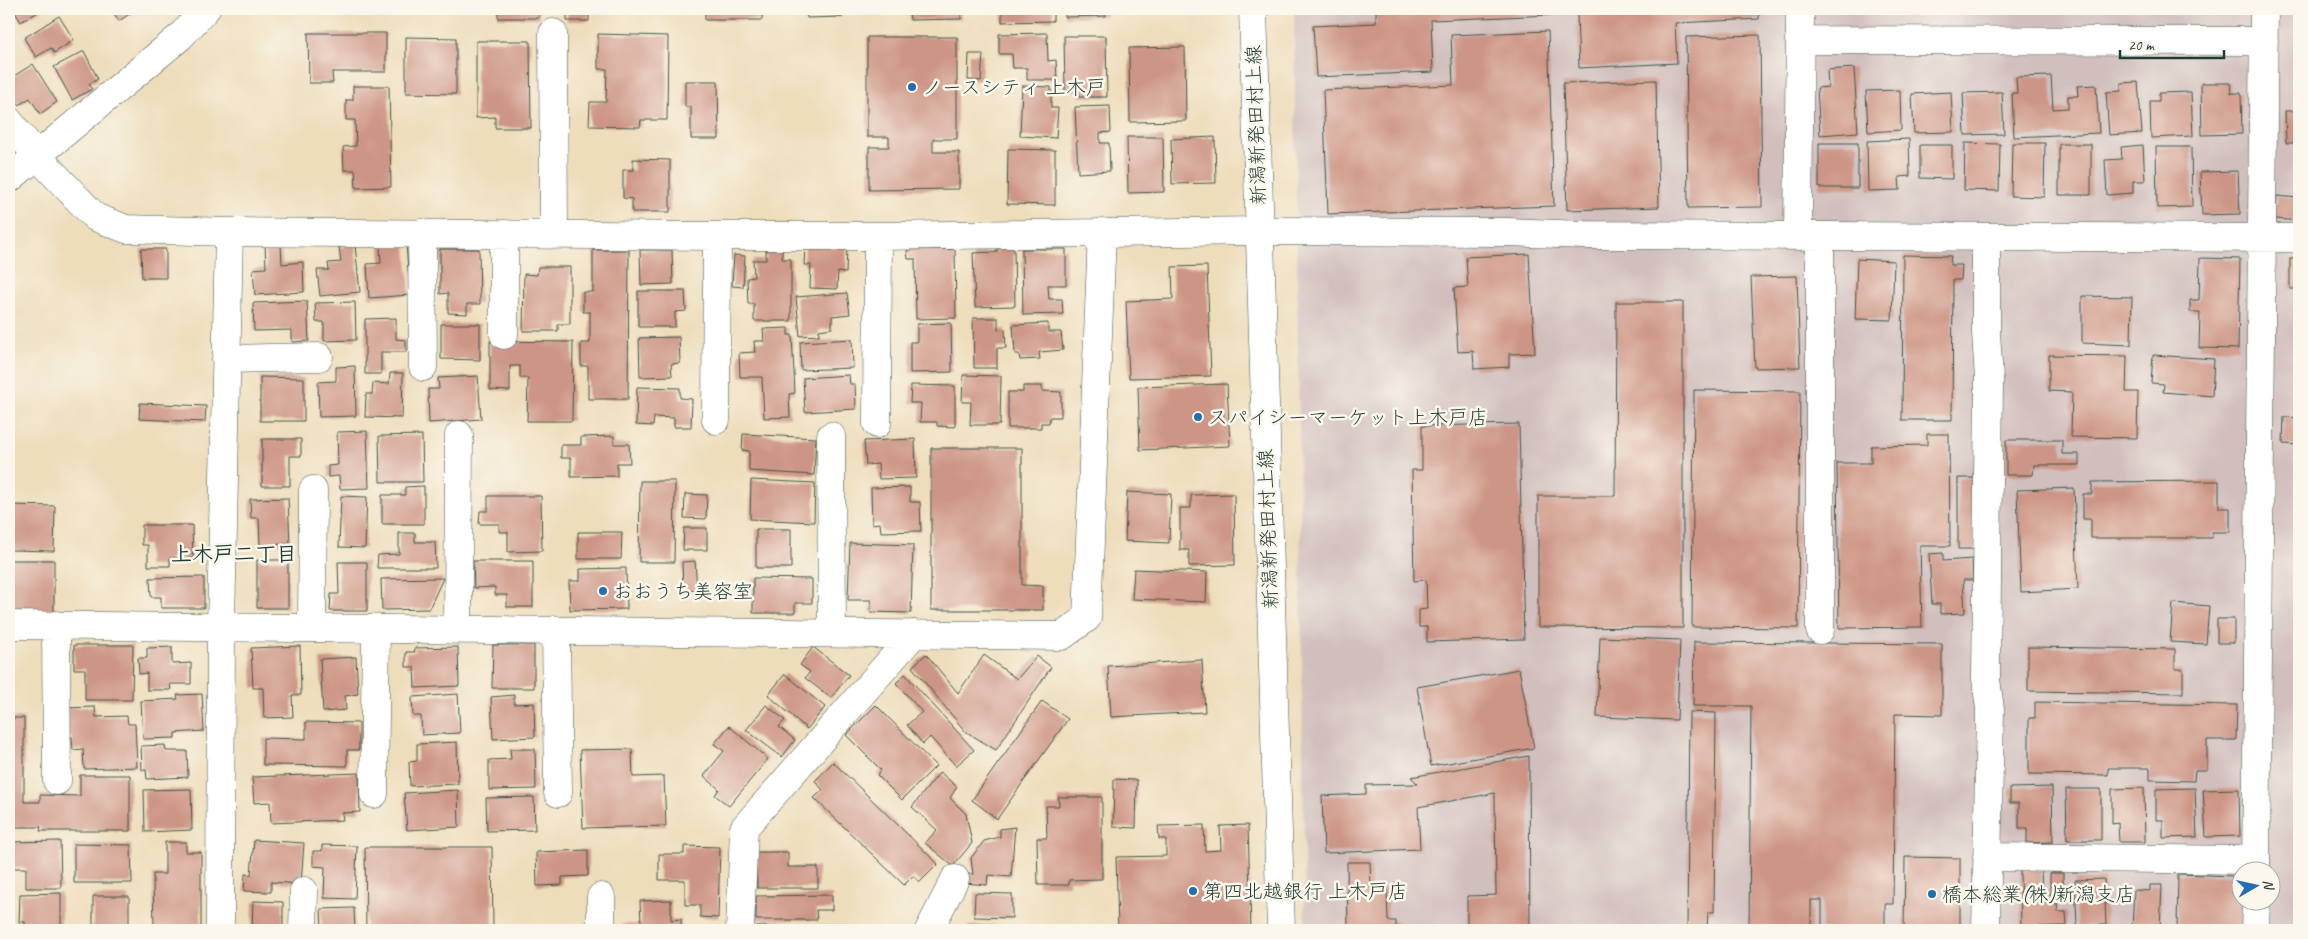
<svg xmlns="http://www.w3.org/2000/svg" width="2308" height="939" font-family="Caveat,'Klee One',sans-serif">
  <rect width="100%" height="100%" fill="#fbf7ec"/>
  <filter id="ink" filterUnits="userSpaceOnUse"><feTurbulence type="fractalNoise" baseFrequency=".02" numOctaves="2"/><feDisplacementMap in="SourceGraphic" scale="10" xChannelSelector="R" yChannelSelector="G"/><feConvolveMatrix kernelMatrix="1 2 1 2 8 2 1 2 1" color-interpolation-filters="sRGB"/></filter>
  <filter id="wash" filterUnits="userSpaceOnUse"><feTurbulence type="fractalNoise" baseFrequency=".0096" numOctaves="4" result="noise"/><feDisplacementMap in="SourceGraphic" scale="20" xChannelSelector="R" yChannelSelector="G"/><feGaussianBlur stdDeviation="1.12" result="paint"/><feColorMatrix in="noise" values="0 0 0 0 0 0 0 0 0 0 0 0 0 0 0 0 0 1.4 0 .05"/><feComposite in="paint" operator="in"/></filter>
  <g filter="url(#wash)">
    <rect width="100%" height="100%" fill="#edb"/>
    <path fill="#d1bfbe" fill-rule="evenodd" d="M1294,9H2299V930H1305ZM2240,872H2270V902H2240Z"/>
    <g id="blocks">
      <path fill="#cd9585" d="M13,9H43L21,22Z
        M111,9H137L119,21Z
        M498,9H539V18H498Z
        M567,9H589V21H567Z
        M705,9H762V20H705Z
        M806,9H841L842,17L807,18Z
        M909,9H961V19L910,20Z
        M1002,9H1053V21L1002,22Z
        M1065,9H1106V16L1065,17Z
        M1376,9H1759V19L1675,23L1677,63L1579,68L1577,14L1431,20L1433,72L1316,77L1313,26L1376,23Z
        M59,16L74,40L54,53L51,48L36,57L24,38Z
        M1548,31L1554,206L1328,214L1323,90L1453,85L1451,35Z
        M308,33H386V72H332L333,83H309Z
        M1047,33L1048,61L1056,60L1057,80H1027V68H1013L1012,54H999V34Z
        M598,34L668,36L667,120H641L640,127L589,126L590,102H606L607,69H598Z
        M1760,35L1762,207L1688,208L1686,37Z
        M1064,36H1106L1107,97H1079V91H1065Z
        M406,37L456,38V94L406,93Z
        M867,37H957V139H933V152H959V189L869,190V147H889V137H867Z
        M476,41H530L531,128H495V117L476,118Z
        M1185,47L1186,121L1130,122L1129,48Z
        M84,51L98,79L89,84L92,89L72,100L54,67Z
        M969,54H983L981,81L968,80Z
        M33,64L57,102L40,114L30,98L19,105L12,93L9,96V79Z
        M1854,68L1858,132L1820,135L1817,88L1828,87L1827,70Z
        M2051,76L2053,109L2068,108V96H2078L2077,86L2096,85L2099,133L2014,137L2012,93H2017L2016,77Z
        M1656,80L1659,207L1567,210L1563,83Z
        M685,81H718L719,139H691V107H685Z
        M2138,82L2142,133L2109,135L2106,92L2121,91V83Z
        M2201,83H2230L2231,93H2241L2242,134L2202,135Z
        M353,86H389L391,187L356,188L355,170H344L343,147L356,146L355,120H346V100H353Z
        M1022,86L1051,87V108H1058L1056,138L1020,136Z
        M1900,90L1901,130L1868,132L1866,91Z
        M1951,92L1953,132L1914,133L1912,94Z
        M2002,92L2004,134L1965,135L1963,93Z
        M2191,92L2193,136L2151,138L2150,101H2159V93Z
        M1110,106L1111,132L1100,133V143H1109L1110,171L1078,173L1075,107Z
        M2285,111H2299V143H2286Z
        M1127,137H1163L1164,192L1128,193Z
        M1215,137L1216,183L1172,184L1171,139Z
        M1909,139L1910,176L1899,177L1900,190L1868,191L1867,141Z
        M1819,143H1858V188H1819Z
        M1965,143L2000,144L1999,191L1964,190Z
        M2012,143H2045L2044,197L2011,196Z
        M2059,144H2091V195H2059Z
        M1920,145H1952V179L1920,178Z
        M2143,145L2145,181H2133V193L2107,195L2105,160L2122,159L2121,147Z
        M2156,147H2191L2192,207L2157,208Z
        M1008,149L1055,150V205L1007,204Z
        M633,159L670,160V212H632V199L623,198V170H634Z
        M2238,171L2240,214L2202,215L2200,172Z
        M2277,196L2299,198V221L2275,219Z
        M281,244L282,264L303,262L304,292L255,295L253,269L266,268L265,245Z
        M406,244L410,295L369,298L367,264L381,263L380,246Z
        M355,245L360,292L320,296L317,270H329L328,263L341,262L339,247Z
        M805,245L847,247L846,273L838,272L837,289L810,288L811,265H804Z
        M1014,248L1015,306L975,307L973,253L997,252V249Z
        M141,249H166V278H142Z
        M440,249H479L480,304H467V314L448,313V293L440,294Z
        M766,249H782V259H791V321H754V304H748L747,278L754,277L753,260H766Z
        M955,249L956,318L916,319L915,259H908L907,250Z
        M1022,249H1066V285H1048L1049,299H1062L1063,314L1023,315Z
        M593,250H629L628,399H588V366H581V343H590V312H583V292H593Z
        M640,250H672L673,284L641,285Z
        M1529,254L1535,353L1509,354V367L1474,369L1473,351L1458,352L1454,288L1468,287L1466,257Z
        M734,255L745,256L743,287L732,286Z
        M1903,255L1951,256L1950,265H1962L1961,280H1953L1952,420H1902Z
        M2200,258L2240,259L2238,349L2199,348L2200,312H2190V300H2199Z
        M1857,259L1894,261L1892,320L1855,319Z
        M2290,259H2299V289H2290Z
        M1207,266L1211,376L1129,378L1126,301L1173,299L1172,267Z
        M538,267H570V324H558V331H523L524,274L537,275Z
        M1797,276L1800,367L1755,368L1751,277Z
        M638,291H685L686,311L675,312V327H638Z
        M847,293L850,314L832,316V328L819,330V335L800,336L796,297Z
        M2082,296L2132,297L2131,345L2082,343Z
        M307,301L309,341L292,342V330L254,331L253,303Z
        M355,302L356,340L324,341V322H316L315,303Z
        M1616,302H1683V628L1538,627V496H1615Z
        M396,318V339L406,340V352H381V374H365V319Z
        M973,318H998V330L1005,329L1006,348H997V368H974Z
        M951,323L952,372L910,373V342H917V324Z
        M1048,323V332H1061L1063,350L1039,352L1040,359L1020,360L1019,354H1015L1013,325Z
        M441,324H480V360L441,359Z
        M788,328V335H792L795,393L789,394L790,417L764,418L762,377H740L739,353L755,352L754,341H764L763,329Z
        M679,337L680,363L671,364L672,376L640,377L639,338Z
        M852,339L853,368L801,370L800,342Z
        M490,341L573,342L572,421H527L528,378H520V366H510V391L490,390Z
        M2049,355L2127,356L2126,392H2138L2137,438L2071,437L2072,392L2049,391Z
        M2153,355L2214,359L2212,396L2163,392L2164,384L2151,383Z
        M355,366L356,416L319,417L318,382L336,381V367Z
        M390,373H403L402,418L365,417L366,394H372L373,383L389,384Z
        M849,375L850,384H855L856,409L805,412L803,378Z
        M963,375L1001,376L1000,425H970L971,402H962Z
        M478,376L481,419L429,423L428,389H439L438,378Z
        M260,377L304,378V421H260Z
        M1227,384L1230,446L1140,450L1138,387Z
        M911,385L955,386V427L937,426V422H920L921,403H910Z
        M1023,386H1042V391L1061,392V417H1050L1049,423H1041V428H1008V392H1023Z
        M637,387L680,388V398L692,399L691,427H674V418L654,417L653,426L636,425Z
        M1694,390L1800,391L1798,628L1692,627Z
        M140,403L206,406L205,422L139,419Z
        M2284,417L2299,418V445L2283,444Z
        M1519,424L1524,639L1427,642V627H1419V610L1427,609L1426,580L1414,581L1412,470H1422V426Z
        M367,431L369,488L340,489L339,476L328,477V466L338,465L337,432Z
        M743,434L816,438L814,475L749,471V451L742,450Z
        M1927,434H1949L1950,546H1920L1922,627L1839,628L1837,463H1871V446L1927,445Z
        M422,435L423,482H380L379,436Z
        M614,436V444H629L630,463H617V476L571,477V458H561V445H581V437Z
        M262,439H301V456H290V486H262Z
        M915,439L916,478L879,479L878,464L866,465L864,441Z
        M2006,440H2062V454H2079V465H2034L2033,475H2006Z
        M931,448H1022V585L1043,586V610H931Z
        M9,455H12L11,485H9Z
        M1958,478H1975V549H1958Z
        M751,480L815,483L814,522L750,519Z
        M640,481H675L674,562H639Z
        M2219,481V508H2230V532H2212V538H2091V519H2083V494H2092V482Z
        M424,486V524H382V495H405V487Z
        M910,487V502H920L921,531L881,532L880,523L872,524L871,488Z
        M2074,488L2078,589L2021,592L2017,490Z
        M1127,492L1171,494L1169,543L1125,541Z
        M685,494L707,495L706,519L684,518Z
        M1234,494L1235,565L1189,566V550H1180V508H1191V495Z
        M341,496L367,497L365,548L339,547Z
        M488,496H541L542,551L508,552V532H499V524H479L480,511H488Z
        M288,498L290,544L260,545L259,518H251L250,499Z
        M9,505L55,506L54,551L10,550Z
        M142,525H192L193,558H170V566H148V545H142Z
        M684,528H707V550H683Z
        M756,529H791V568H756Z
        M578,532H622L621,559H578Z
        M399,533H415V542H435L436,568H377L378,555L399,554Z
        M850,543L913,545L911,613L870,612L871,600H848Z
        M1943,553V561L1972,559L1973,580H1963L1965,613L1940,614V604H1932L1929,554Z
        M9,560H54V613H9Z
        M257,560H288V608H257Z
        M473,561H533V607H507V595H495V587L474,588Z
        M695,561L697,590L683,591L682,562Z
        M338,562H367V611H330L331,594H339Z
        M626,568L627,609L570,610L569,581H580V569Z
        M1134,569L1207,572L1206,602L1132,599Z
        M204,577V608H161V597H151L150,578Z
        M443,578L429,609L382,610L381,579Z
        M753,578L812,579V603H795V613H753Z
        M2173,603L2209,606L2206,644L2170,642Z
        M2217,619H2234V643H2217Z
        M1600,637L1680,640L1677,720L1597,717Z
        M1694,642L1942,644V715L1895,714L1893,904H1885V930H1822V900H1811V930H1749L1751,706H1693Z
        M74,645H133L132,700H85V669H74Z
        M493,645H534V688H492Z
        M300,646L301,695H292L293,717L264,718L263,688H253L251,648Z
        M172,647V664L191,663V684H170L171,690H147V673L139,674L138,658H147V648Z
        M458,647L459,686L415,688L414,667H406V652H415L414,648Z
        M813,647L849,675L831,698L805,678L810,672L800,665Z
        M2028,647L2175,649V669H2183V693L2028,691Z
        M926,654L958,693L984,655L1017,679L1037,656L1051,667L996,750L965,731L912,667Z
        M356,657L358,694L345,696L346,710L323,712L320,659Z
        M1202,660L1205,712L1111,717L1108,666Z
        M1519,669L1534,748L1431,766L1417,687Z
        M785,674L825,707L807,729L768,695Z
        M905,674L974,750L956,766L930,737L923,744L907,725L922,712L896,683Z
        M202,694L204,731L175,733V738L143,739L141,701L178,699L177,695Z
        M458,694L460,733L422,735L421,716H413L412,697Z
        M514,695V704L534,703L535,737L493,739L491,697Z
        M1042,701L1068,719L997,819L972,800Z
        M2035,702L2237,705L2236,740H2207V770H2195L2194,781L2150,780V768H2108V775L2029,774V718H2035Z
        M766,705L785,720L779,727L795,740L782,757L746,730Z
        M876,705L936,766L902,800L877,775L881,770L846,735Z
        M95,707L96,717L127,716L128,724H135L137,767L84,769L83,749L73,750L72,737H65L63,708Z
        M1689,712L1716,713L1714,912H1708L1707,930H1687Z
        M9,718H24V802H40V795L80,796V775H130V831H40L41,827H9Z
        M306,722L359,723V750H347V766L263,765V738L306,739Z
        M729,726L768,759L729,806L715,795L719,789L704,776L724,751L714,744Z
        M457,742L458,784L410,786L409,762L417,761V744Z
        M165,745L166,751H187L188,777L147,779L146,770H142L141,746Z
        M510,749H535L536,789L489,790V760L511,759Z
        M632,749L633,777L664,776L666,826L583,828L580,750Z
        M1529,756L1530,930H1467V896L1496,895L1495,793L1418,807L1420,849L1324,853L1322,796L1366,794V785L1418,784L1411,777Z
        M833,762L938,864L920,882L913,876L904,885L814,798L823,790L815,781Z
        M940,772L957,787L950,798L966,814L972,843L953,866L925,843L937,830L912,807Z
        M359,773L360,812L342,813L343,820L271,823L270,802L254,803L252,777Z
        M1114,779L1137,780L1136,828L1113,827Z
        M2052,787L2053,842L2027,843V828H2019V803H2010V788Z
        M2144,788L2145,842H2119L2118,823L2112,824V789Z
        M2195,788L2197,837L2163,838V820H2156V789Z
        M191,789L192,830L145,832L144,790Z
        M2066,789H2101V840H2067Z
        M2239,789L2240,836L2206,837L2203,790Z
        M458,790L459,827L407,830L404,793Z
        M534,797L535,830L487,831L486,798Z
        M1058,797H1102V879L1069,880V885H1038L1037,838H1047L1046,806H1059Z
        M1204,825L1205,851L1221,850L1220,826L1248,825L1251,930H1118L1116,857L1166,856V839H1159L1158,826Z
        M1015,827L1011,877L988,875L987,885L965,883L966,874H973L971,858L984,841L1000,837V829Z
        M254,840L304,843L301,884L271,882V892L244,891L245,874L251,875Z
        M60,841L61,888H26V868H11V842Z
        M165,842H186V852H201V930H154L153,874H165Z
        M74,844L131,845L132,883H74Z
        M322,845L357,846L355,899L324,898L325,867L313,866V851H322Z
        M684,846L720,847L718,918L700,917V905H685V880H659V854H684Z
        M365,847H492L493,930H366Z
        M588,850V876L562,877V885L537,886L536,852Z
        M756,852H788V867H818V888H757Z
        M1905,857L1960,858V930H1904Z
        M1347,862H1370L1371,888H1387L1388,921H1396V930H1348Z
        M2041,869L2042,903H2057L2058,912H2066L2067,926L2021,927L2020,870Z
        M2050,873H2063V895H2050Z
        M2178,874L2233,876L2232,893H2240V902H2244L2243,930H2177Z
        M2104,879L2106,925L2077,926L2075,880Z
        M2150,885H2162L2160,929L2132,927L2134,890L2150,891Z
        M61,893V930H25V922H19L20,894Z
        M975,893L1012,894V918L974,917Z
        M832,895V910H816L817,920H756V896Z
        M93,896H129V930H93Z
        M671,900V920L681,919V930H622V924H641L640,901Z
        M253,901L283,902V930H252Z
        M354,908L355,930H322L321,909Z
        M994,925V930H968V926Z
        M847,926V930H756V927Z"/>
    </g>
  </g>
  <g filter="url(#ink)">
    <use href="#blocks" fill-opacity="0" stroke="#3e5548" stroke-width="1"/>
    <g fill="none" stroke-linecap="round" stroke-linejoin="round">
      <g stroke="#3e5548" stroke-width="29">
        <path id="minor" d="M553,33L554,235
          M1799,40L2264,41
          M9,121L38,157L95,217L126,229L229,232L717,236H878L1259,231L1507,232L1585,235L2299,238
          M9,179L181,36L206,9
          M422,233L423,367
          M504,234V335
          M1798,236L1800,9
          M1986,237V333L1989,379L1986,679L1990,709L1986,930
          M226,359L319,357
          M716,420L717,236
          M877,424L878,236
          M831,436L832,633
          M9,625L1062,636L1087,618L1102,232
          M56,625L57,781
          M312,627L313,490
          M458,629L459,435
          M556,630L558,793
          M1820,630V236
          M374,794L376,628
          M1987,857L2256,860
          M2256,872L2264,9
          M601,897V930
          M220,930L221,626L229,232
          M303,930L304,891
          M740,930L744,828L914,634
          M929,930L955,879
          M2255,930L2256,902"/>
      </g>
      <g stroke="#3e5548" stroke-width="29">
        <path id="major" d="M1253,9L1281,930"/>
      </g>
      <use href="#minor" stroke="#fff" stroke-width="28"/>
      <use href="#major" stroke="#fff" stroke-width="28"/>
    </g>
  </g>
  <g fill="#1f6fb2" stroke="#fbf7ec" stroke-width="2">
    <circle cx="912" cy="87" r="5"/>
    <circle cx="1198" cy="417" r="5"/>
    <circle cx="603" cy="591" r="5"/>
    <circle cx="1193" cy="891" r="5"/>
    <circle cx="1932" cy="894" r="5"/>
  </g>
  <g text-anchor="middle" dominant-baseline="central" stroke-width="5" stroke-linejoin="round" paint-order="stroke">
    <g font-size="20" fill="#1f3d34" stroke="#fbf7ec" text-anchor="start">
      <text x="922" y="87">ノースシティ 上木戸</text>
      <text x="1208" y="417">スパイシーマーケット上木戸店</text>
      <text x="613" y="591">おおうち美容室</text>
      <text x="1203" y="891">第四北越銀行 上木戸店</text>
      <text x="1942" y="894">橋本総業(株)新潟支店</text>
    </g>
    <g font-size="20" fill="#1f3d34" stroke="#fbf7ec">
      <text transform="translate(1256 125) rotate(-92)">新潟新発田村上線</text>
      <text transform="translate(1268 529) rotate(-92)">新潟新発田村上線</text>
    </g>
    <g font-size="21" font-weight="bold" fill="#1f3d34" stroke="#fbf7ec">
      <text x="234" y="554">上木戸二丁目</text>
    </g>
  </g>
  <rect width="2308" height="939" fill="none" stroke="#fbf7ec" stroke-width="30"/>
  <g transform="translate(2256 886) rotate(81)"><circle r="24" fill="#fbf7ec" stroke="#a3ada2"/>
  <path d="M0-4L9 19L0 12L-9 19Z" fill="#1f6fb2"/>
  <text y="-8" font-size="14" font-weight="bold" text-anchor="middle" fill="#1f3d34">N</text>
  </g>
  <path d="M2120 50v8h104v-8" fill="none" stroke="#1f3d34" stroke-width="2.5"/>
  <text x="2128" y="50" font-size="15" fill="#1f3d34" stroke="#fbf7ec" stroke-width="4" paint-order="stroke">20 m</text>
</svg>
